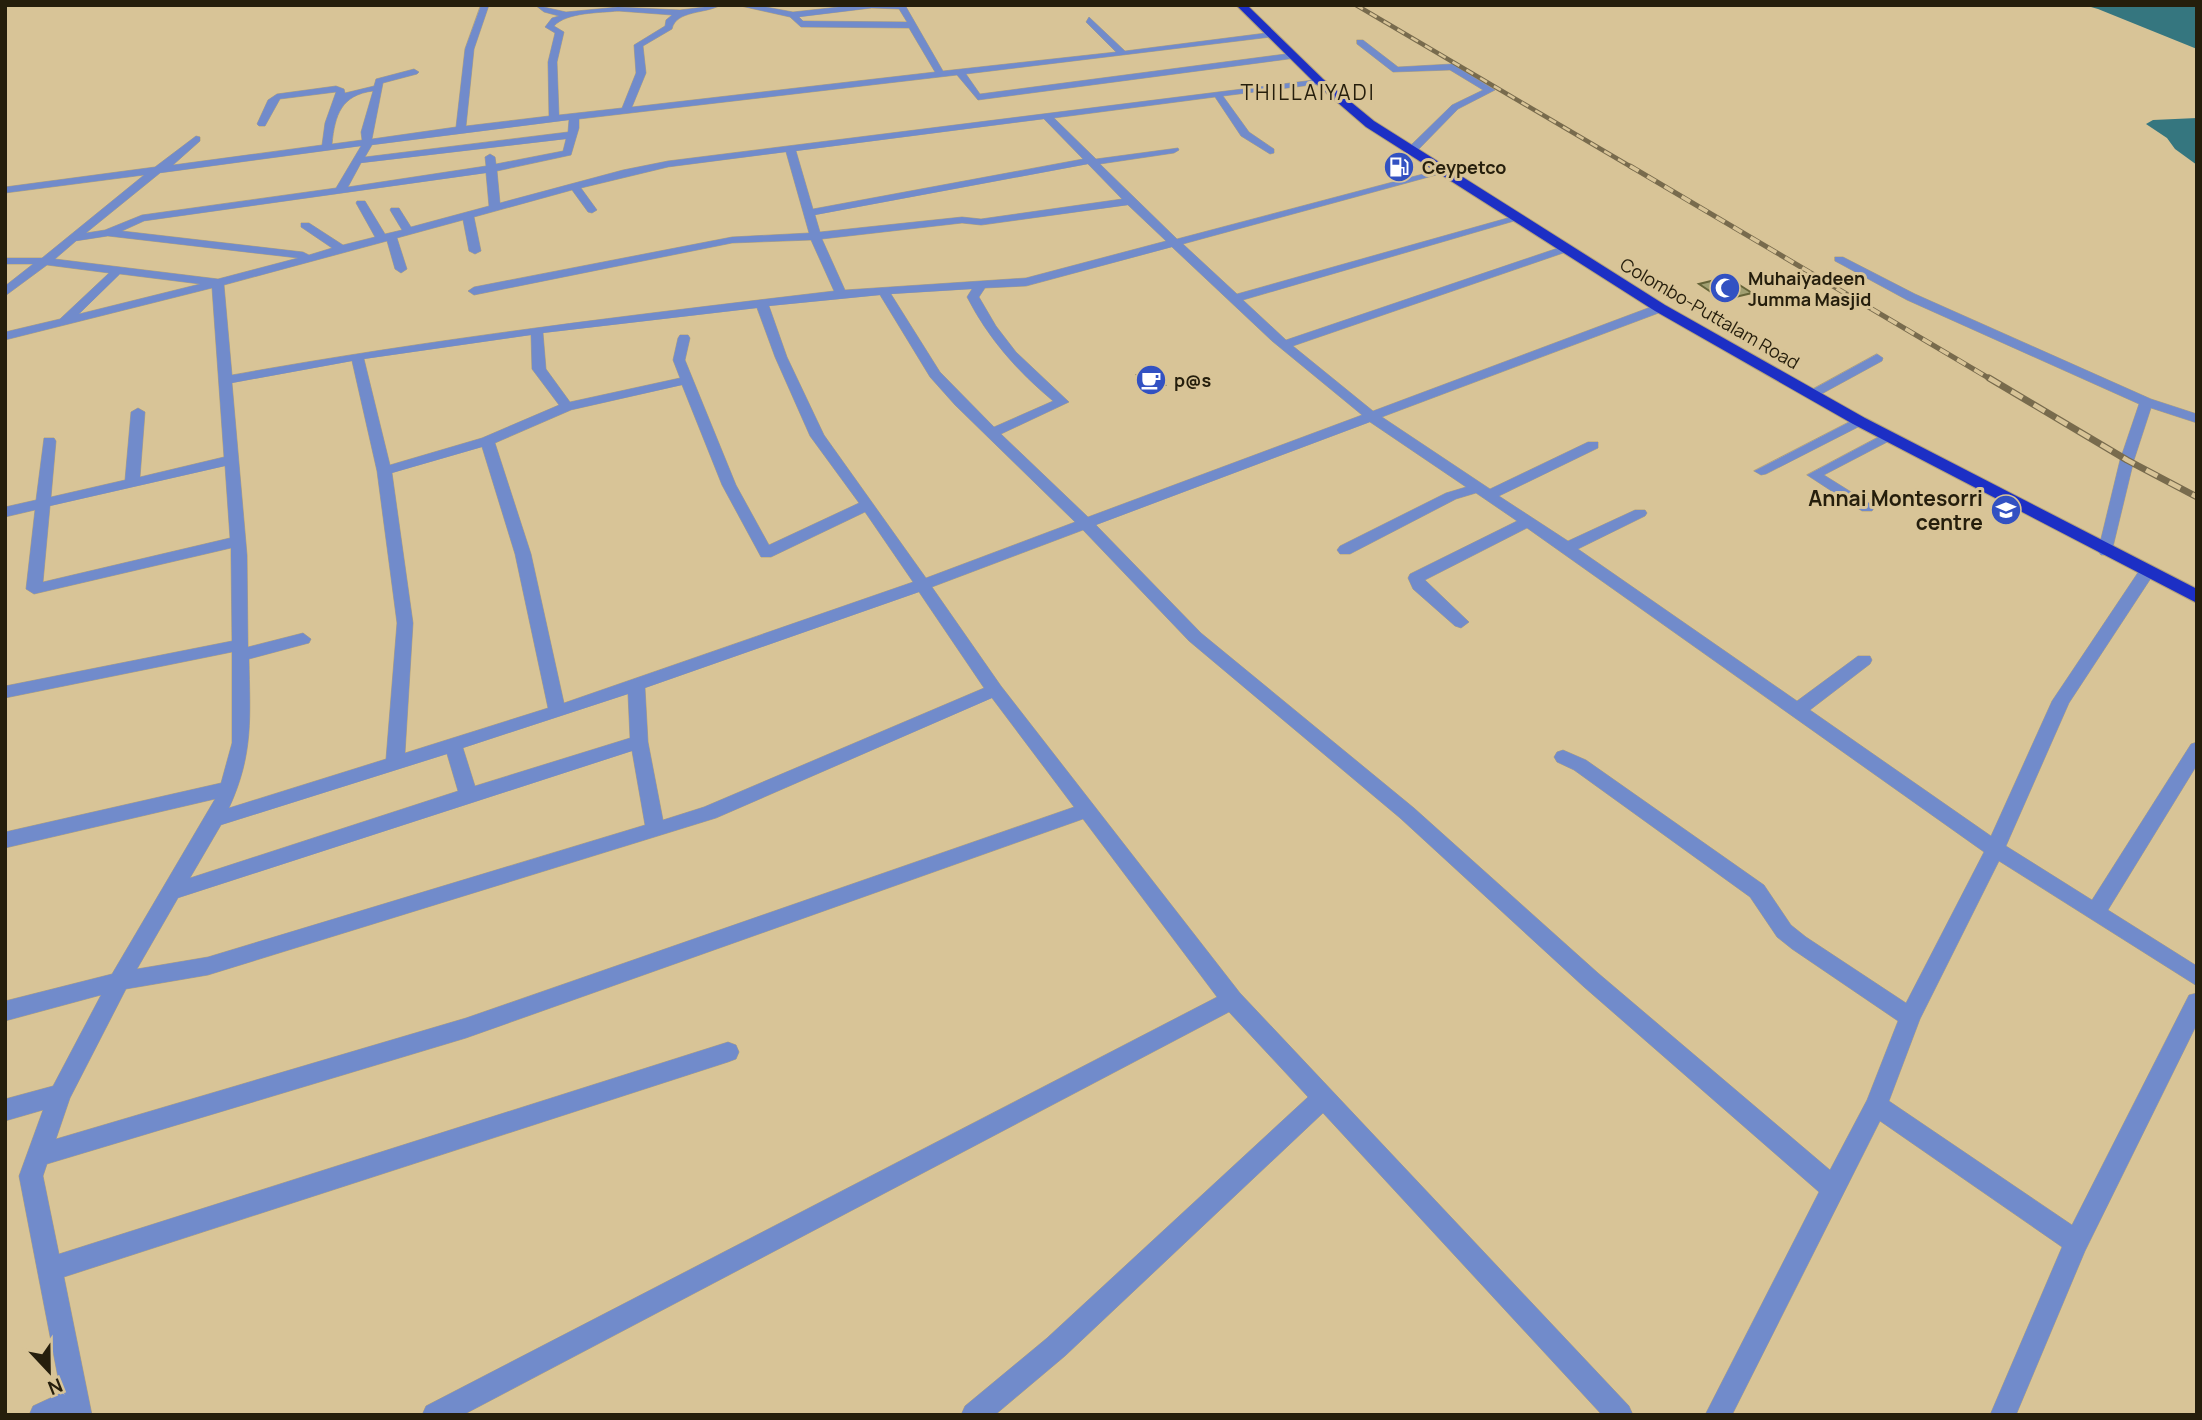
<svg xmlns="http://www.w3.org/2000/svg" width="2202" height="1420" font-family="Manrope,sans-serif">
  <rect width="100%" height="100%" fill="#d8c497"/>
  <path fill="#35767f" d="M2084,5H2197V49L2098,9Z
    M2197,118V165L2175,149L2167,138L2146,124L2153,120Z"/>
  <path fill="#a09f71" stroke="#656438" stroke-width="2" d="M1727,277L1752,293L1723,300L1699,284Z
    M1152,371L1165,385L1149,389L1137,375Z"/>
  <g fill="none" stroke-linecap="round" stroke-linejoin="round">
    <g stroke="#b4a37b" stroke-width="1">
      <path id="minor" d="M481,5H489L474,49L466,126L549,116L548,62L555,33L545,27L552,18L559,16L544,12L535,5L566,12L618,7L680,10L721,5C706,14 676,10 672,29L643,46L646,73L632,107L935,72L909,28L801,27L790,17L736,5H755L793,12L857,5H905L943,71L1116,52L1086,22L1089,17L1125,51L1274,32L1271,37L966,74L980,94L1293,53L1297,56L1296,58L978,100L957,75L579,119V128L571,155L497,171L500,203L623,170L668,161L1322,79V83L1319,84L1223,96L1249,132L1274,149V153L1270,154L1241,136L1215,97L1054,118L1096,159L1178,148L1179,150L1174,153L1100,164L1177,239L1442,169L1447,172L1183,244L1237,294L1511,217L1521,219L1243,300L1286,340L1561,247H1569V251L1293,346L1373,411L1656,305H1664V311L1382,417L1490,489L1588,442H1598V448L1499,496L1568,541L1635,510H1645L1647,513L1645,516L1578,549L1797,701L1858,656H1870L1872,660L1870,664L1810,710L1991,836L2052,701L2141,568H2153L2155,572L2069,703L2006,846L2092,900L2191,744L2197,742V765L2108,910L2197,966V986L1999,861L1920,1019L1889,1101L2072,1225L2189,995L2197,993V1024L2085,1251L2016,1415H1990L2062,1247L1880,1121L1732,1415H1705L1819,1192L1584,987L1400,818L1189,641L1083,530L932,587L1001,686L1240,993L1629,1406L1633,1415H1602L1323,1113L1065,1356L995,1415H961L965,1406L1047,1338L1308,1097L1229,1012L463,1415H422L426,1406L1217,997L1083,819L466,1038L47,1164L43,1176L59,1254L728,1042L736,1045L739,1052L736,1059L728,1062L64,1277L92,1415H29L33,1406L61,1393L19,1176L43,1110L5,1121V1099L53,1086L101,995L5,1021V1001L112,974L215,799L5,848V832L221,783L232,743V652L5,698V686L232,641L231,555V548L34,594L26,589L35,510L5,517V507L36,500L44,438H54L56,441L51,497L125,480L131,412L138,408L145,412L140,477L224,457L212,288L5,340V332L60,319L109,273L47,265L5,296V286L33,264H5V258H42L144,175L5,193V187L155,167L196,136L200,137V141L173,165L322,145L325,123L336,92L280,99L265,126H259L257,124L268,100L277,94L336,86L344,89L345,93L374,86L376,79L414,69L419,72L417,74L383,83L372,139L456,127L465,49ZM872,8L899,9L907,22L803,21L799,17ZM618,11L672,15L666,20L665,26L634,45L636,73L622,108L559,115L557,62L564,32L554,26C567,12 600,13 618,11ZM373,91L361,132L362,140L332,144C335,115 341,95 373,91ZM1044,119L1083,159L813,209L796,151ZM569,120L568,132L365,157L372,145ZM566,139L563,151L496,164L495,157L490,154L485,157L486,166L348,187L361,163ZM361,146L336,188L142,215L105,230L86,233L160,173ZM786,152L809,233L732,237L474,287L468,291L474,295L732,243L811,240L834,291C632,315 431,339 232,375L224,285L387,241L395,269L401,273L407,269L397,238L463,220L469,251L475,254L481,251L474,217L572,190L588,212L592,213L597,210L581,188L668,167ZM1088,164L1122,199L981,219L962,217L820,232L815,215ZM486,173L489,206L411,227L399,208H391L390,210L402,230L385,234L365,201H357L356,203L375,237L343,245L309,223H301V227L332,248L309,255L303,252L122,231L144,221ZM1128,205L1166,241L1026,278L845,290L822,239L962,223L981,225ZM108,236L298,258L218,279L55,259L76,241ZM1172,247L1272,341L1362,415L1088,517L1001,434L1069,402L1016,352L996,326L979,297L985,288L1026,286ZM120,274L200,284L79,314ZM972,289L967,297C988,338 1017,371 1053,401L994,427L940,372L891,294ZM880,295L930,377L955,405L1075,522L926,578L824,435L787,357L769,306ZM757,308L775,357L810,436L859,503L769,545L736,485L685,360L690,338L688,335H680L678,338L673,360L680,378L570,402L546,369L543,333ZM531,335L532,369L559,405L482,438L390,465L364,359ZM352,361L377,471L397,623L386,759L229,808C254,754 250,716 249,659L309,643L311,639L303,633L248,647L247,555L232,383ZM682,385L722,485L761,557H771L865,512L913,582L564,703L531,554L495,443L571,410ZM1370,422L1466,487L1446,493L1340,546L1337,550L1340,554H1350L1456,499L1476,493L1517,521L1410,574L1408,578L1413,589L1455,626L1461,628L1469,622L1425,580L1527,528L1984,852L1906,1003L1806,937L1791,925L1764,885L1586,760L1563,750L1557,752L1554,757L1557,762L1574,770L1750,897L1777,937L1792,949L1898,1021L1867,1100L1830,1170L1598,973L1414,808L1201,633L1096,525ZM482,447L515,554L548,708L405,753L413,623L392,473ZM225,466L230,538L43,582L50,506ZM919,592L984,688L704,807L663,820L648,742L645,688ZM628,694L630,738L475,786L463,748ZM992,698L1074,807L466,1018L56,1139L70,1098L126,989L208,975L716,818ZM632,751L645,825L208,957L137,969L178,898ZM447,754L458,791L190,878L221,825Z
        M1357,40H1363L1398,67L1452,64L1495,90L1458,109L1416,152H1408V148L1452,105L1483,90L1450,70L1393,72L1357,44Z
        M1835,257H1843L1915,294L2151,399L2197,414V423L2151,408L2134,460L2111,555H2101L2098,551L2120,460L2139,404L1907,300L1835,261Z
        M1877,354L1883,358L1882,361L1816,397L1811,398L1804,394Z
        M1859,417L1864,418V424L1766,474L1761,475L1754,471Z
        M1888,432L1893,433V439L1824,475L1872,505L1874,508L1872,511H1862L1807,475Z"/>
    </g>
    <g stroke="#b4a37b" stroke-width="2">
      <path id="highway" d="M1236,5H1247L1323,79L1374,121L1665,305L1865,418L2197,589V603L1853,424L1655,311L1366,127L1315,83Z"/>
    </g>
    <use href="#minor" fill="#718bcb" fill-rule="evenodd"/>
    <use href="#highway" fill="#1c2fc5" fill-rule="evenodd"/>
    <g stroke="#786b4d" stroke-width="4.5">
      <path id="rail-far2" d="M1356,5L1633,168"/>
    </g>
    <g stroke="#786b4d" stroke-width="5">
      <path id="rail-far1" d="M1630,166L1992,380"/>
    </g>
    <g stroke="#786b4d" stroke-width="7">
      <path id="rail" d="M1989,378L2127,460L2197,497"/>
    </g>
    <use href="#rail-far2" stroke="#d8c497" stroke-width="2.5" stroke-dasharray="8" stroke-linecap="butt"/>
    <use href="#rail-far1" stroke="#d8c497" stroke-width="3.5" stroke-dasharray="10" stroke-linecap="butt"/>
    <use href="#rail" stroke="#d8c497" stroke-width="4.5" stroke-dasharray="13" stroke-linecap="butt"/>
  </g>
  <defs>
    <g id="fuel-disc" transform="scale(1.575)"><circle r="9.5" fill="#3251c2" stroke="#d8c497"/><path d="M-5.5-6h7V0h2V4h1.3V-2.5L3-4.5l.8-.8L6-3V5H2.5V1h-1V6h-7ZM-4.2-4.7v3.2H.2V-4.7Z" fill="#fff"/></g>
    <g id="mosque-disc" transform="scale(1.575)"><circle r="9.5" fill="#3251c2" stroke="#d8c497"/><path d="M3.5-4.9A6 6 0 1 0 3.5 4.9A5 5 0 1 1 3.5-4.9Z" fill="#fff"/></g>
    <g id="cafe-disc" transform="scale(1.575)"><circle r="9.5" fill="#3251c2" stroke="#d8c497"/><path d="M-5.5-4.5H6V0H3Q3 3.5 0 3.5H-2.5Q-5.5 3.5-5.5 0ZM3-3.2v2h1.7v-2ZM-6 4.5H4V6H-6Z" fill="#fff"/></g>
    <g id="school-disc" transform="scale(1.575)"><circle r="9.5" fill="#3251c2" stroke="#d8c497"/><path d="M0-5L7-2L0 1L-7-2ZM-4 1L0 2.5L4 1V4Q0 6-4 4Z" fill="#fff"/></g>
  </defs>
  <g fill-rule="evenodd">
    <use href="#fuel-disc" x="1399" y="167"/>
    <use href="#mosque-disc" x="1725" y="288"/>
    <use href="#cafe-disc" x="1151" y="380"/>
    <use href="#school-disc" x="2006" y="510"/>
  </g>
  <g text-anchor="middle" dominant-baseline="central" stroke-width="6" stroke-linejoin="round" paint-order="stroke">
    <g font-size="18" font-weight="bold" fill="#251e0c" stroke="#d8c497" text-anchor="start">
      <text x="1422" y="167">Ceypetco</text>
      <text x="1748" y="278">Muhaiyadeen<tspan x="1748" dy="21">Jumma Masjid</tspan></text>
      <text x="1174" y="380">p@s</text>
    </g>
    <g font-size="18" fill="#251e0c" stroke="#d8c497">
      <text transform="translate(1710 313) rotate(30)">Colombo-Puttalam Road</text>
    </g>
    <g font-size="21" letter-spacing="2" fill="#251e0c" stroke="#d8c497">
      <text x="1308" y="92">THILLAIYADI</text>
    </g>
    <g font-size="21" font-weight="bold" fill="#251e0c" stroke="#d8c497" text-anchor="end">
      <text x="1983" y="498">Annai Montesorri<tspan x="1983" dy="24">centre</tspan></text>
    </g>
  </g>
  <rect width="2202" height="1420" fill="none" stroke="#251e0c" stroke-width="14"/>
  <g transform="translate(49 1371) rotate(158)" stroke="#d8c497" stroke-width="5" paint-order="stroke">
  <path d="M0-5L12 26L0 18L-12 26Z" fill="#251e0c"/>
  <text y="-10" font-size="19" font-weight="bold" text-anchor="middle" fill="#251e0c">N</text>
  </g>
</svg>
